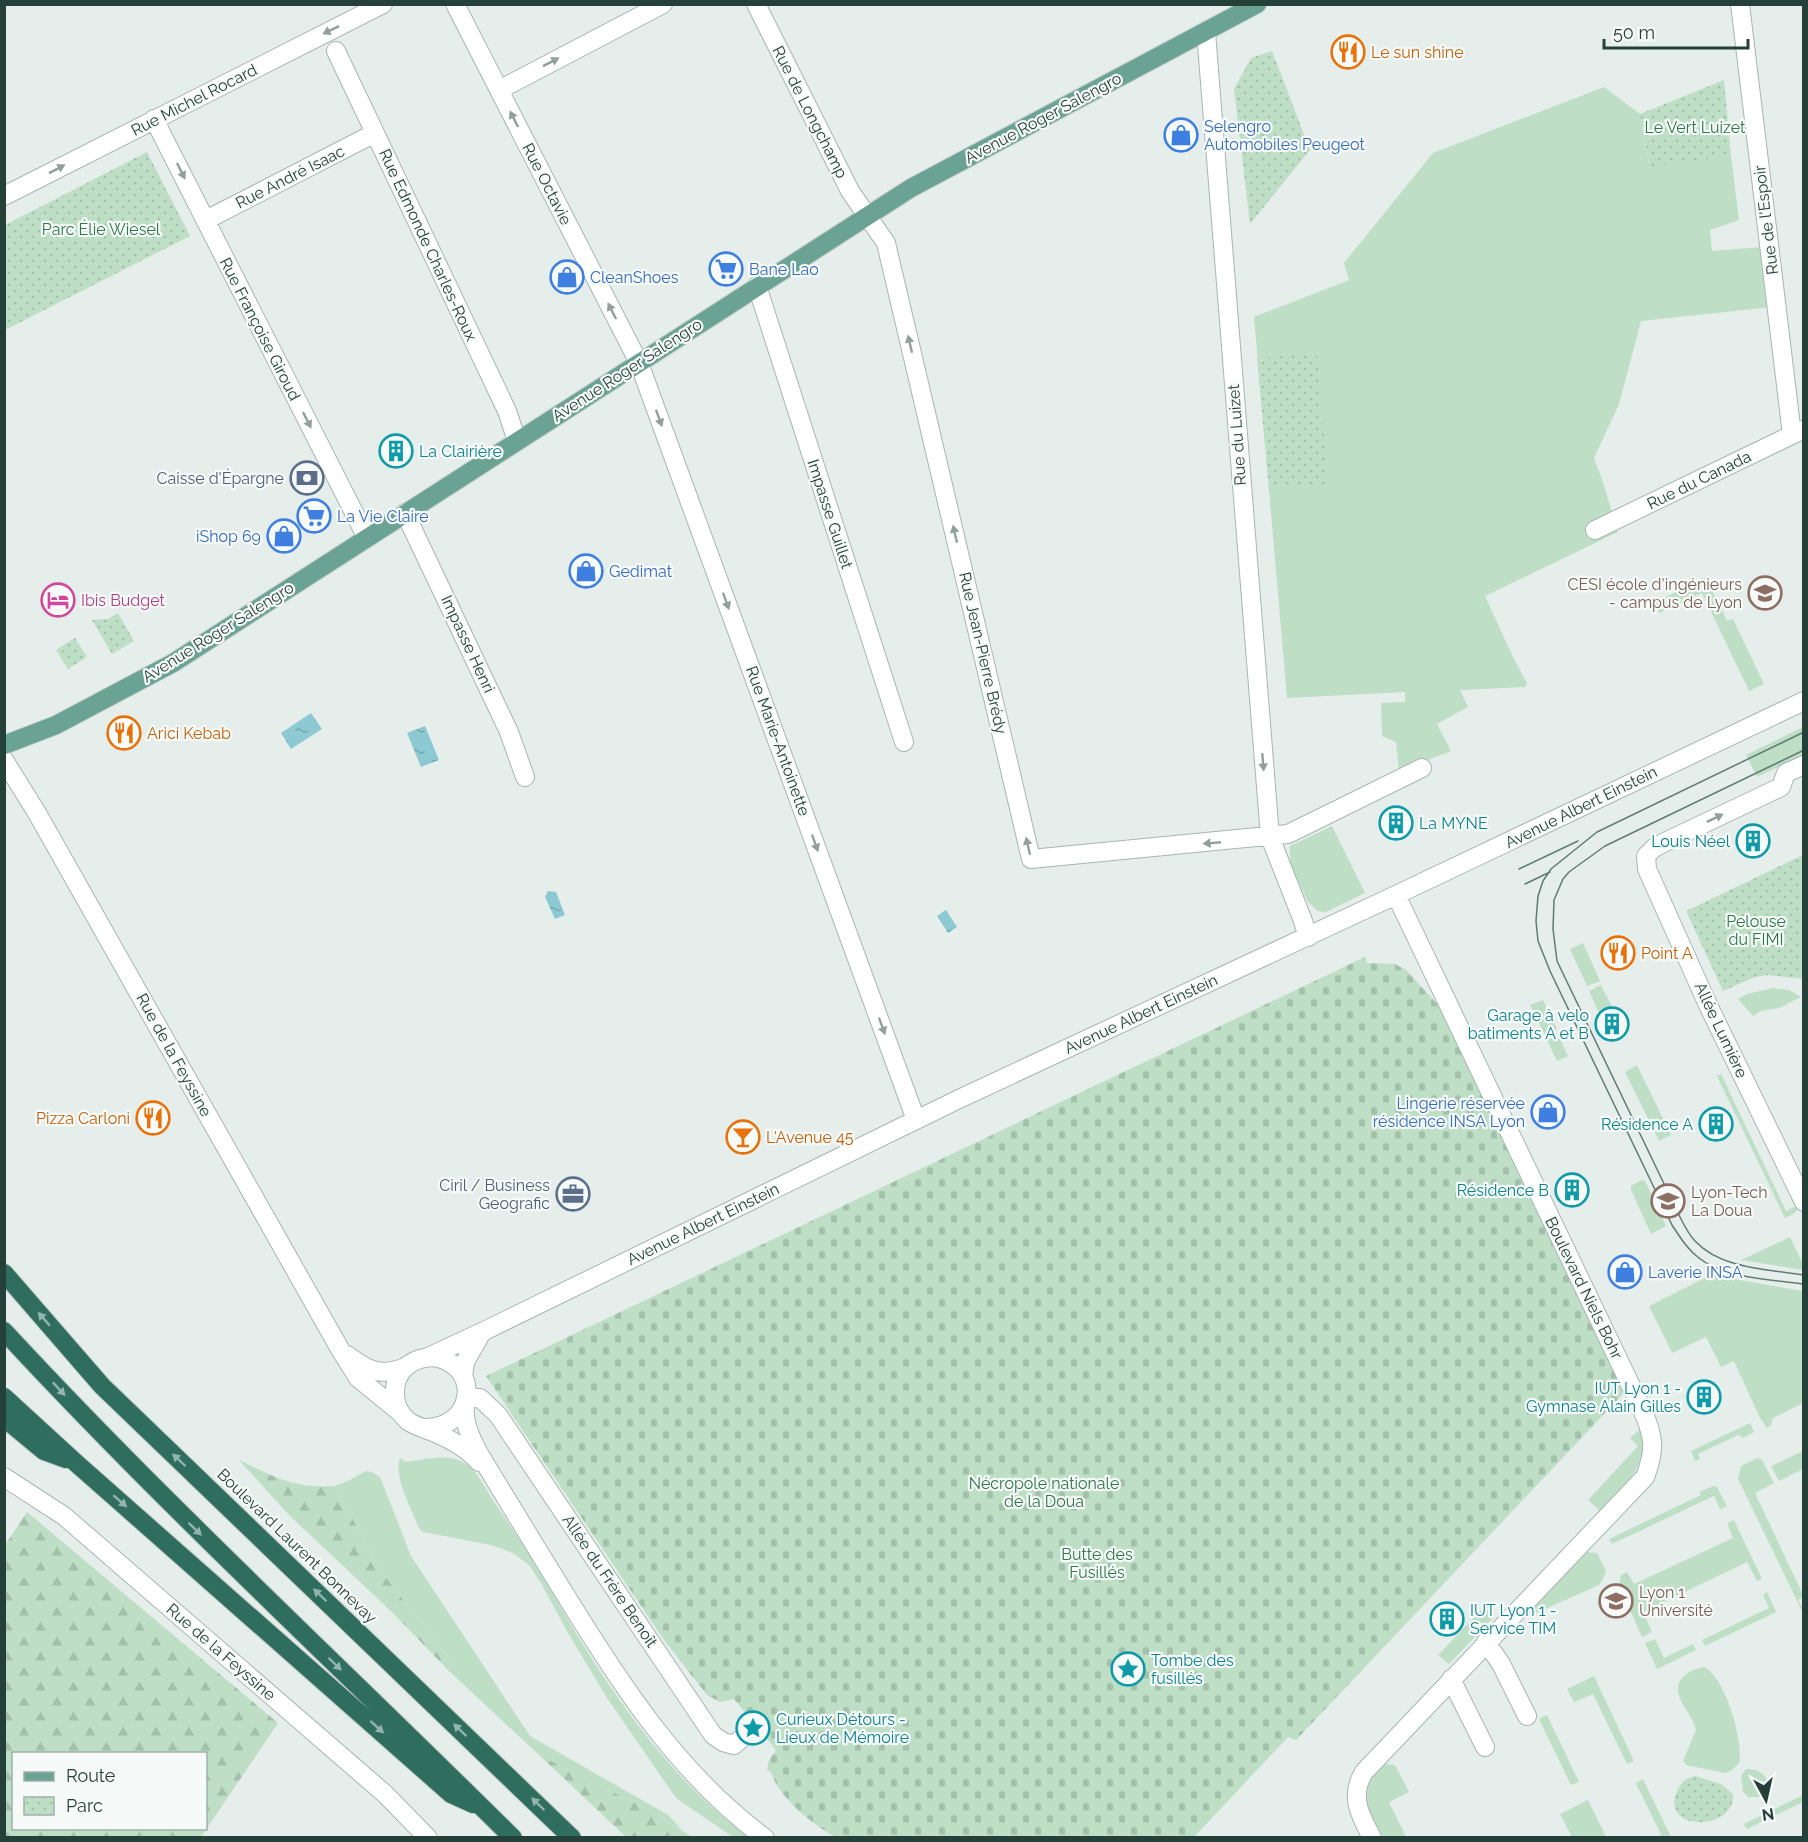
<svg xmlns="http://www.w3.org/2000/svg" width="1808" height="1842" font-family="Raleway,sans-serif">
  <defs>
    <pattern id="forest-firs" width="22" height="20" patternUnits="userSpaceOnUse" patternTransform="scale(1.5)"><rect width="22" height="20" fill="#bedfc6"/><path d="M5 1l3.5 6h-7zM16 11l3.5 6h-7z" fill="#a3c0ab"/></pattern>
    <pattern id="cemetery-stones" width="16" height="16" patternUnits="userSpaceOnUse" patternTransform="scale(1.5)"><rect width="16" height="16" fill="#bedfc6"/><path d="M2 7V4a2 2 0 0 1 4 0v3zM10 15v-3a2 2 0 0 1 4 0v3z" fill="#a3c0ab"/></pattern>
    <pattern id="park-dots" width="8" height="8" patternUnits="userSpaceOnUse" patternTransform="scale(1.5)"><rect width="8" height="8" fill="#bedfc6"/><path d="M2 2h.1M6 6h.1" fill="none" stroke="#a3c0ab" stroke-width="1.8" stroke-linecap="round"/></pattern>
    <pattern id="water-ripples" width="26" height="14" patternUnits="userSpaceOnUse" patternTransform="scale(1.5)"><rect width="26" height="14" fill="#8dc9d2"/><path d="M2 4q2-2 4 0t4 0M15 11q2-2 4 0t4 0" fill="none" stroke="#73a5ab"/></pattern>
  </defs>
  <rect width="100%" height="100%" fill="#e5eeea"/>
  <path fill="#bedfc6" d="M1604,87L1640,114L1649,163L1731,156L1739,220L1710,230L1712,251L1762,247L1772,307L1641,321L1619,404L1594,458L1602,479L1618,532L1485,596L1514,659L1527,683L1525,687L1460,690L1468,707L1437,724L1451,751L1399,771L1396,742L1382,736L1381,703L1405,702V692L1287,698L1254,317L1349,280L1344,263L1433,153Z
    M1706,577L1727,621L1733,619L1764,684L1749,691L1702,593L1659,613L1654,603Z
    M1803,727V755L1757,777L1746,755Z
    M1332,826L1365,893L1326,912L1318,911L1308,902L1290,864V846Z
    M1583,943L1600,981L1587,986L1570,949Z
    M1601,985L1613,1009L1600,1015L1589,991Z
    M1773,988L1789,990L1801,997L1779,1008L1761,1011L1753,1016L1738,999L1747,994Z
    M1543,1000L1557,1029L1545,1035L1530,1005Z
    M1558,1035L1568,1056L1557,1061L1547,1040Z
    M1637,1065L1671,1135L1659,1141L1625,1072Z
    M1721,1074L1786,1211L1798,1205C1798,1213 1791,1215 1785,1218L1717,1076Z
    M1642,1180L1645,1181L1666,1226L1651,1234L1631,1190V1186Z
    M1790,1237L1803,1264V1270L1741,1260Z
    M1715,1273L1734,1279L1803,1291V1403L1773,1418L1771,1425L1767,1428L1760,1418L1734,1361L1721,1367L1706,1337L1672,1353L1649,1306Z
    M1750,1423L1754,1432L1743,1438L1738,1435L1698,1454L1700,1459L1695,1461L1691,1451Z
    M1641,1428C1653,1463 1622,1488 1600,1511L1588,1500L1638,1446L1630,1438Z
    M1803,1451V1469L1779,1481L1771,1466Z
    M400,1458L406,1462C426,1459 455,1451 471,1468C480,1477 487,1491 494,1502C518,1536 539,1570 560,1606C610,1692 668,1777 748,1837H733L676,1798L607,1698L568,1633L541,1583L529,1565L513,1553L491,1545L423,1532L419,1528C412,1510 393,1476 400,1458Z
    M1757,1458L1762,1460L1774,1483L1755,1493L1803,1595V1597L1798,1600L1803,1609V1613L1738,1479L1741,1466Z
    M366,1471L372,1472L380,1477L411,1556L530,1736L668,1815L682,1830L653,1812L539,1755L447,1669L454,1665L380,1570L335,1486L348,1481Z
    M1713,1486L1717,1487L1727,1506L1720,1509L1714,1496L1612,1544L1609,1539L1701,1495L1699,1492Z
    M1734,1520L1762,1579L1757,1581L1747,1562L1643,1612L1652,1632L1642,1637L1619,1585L1621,1575L1627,1572L1634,1584L1733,1538L1727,1523Z
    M1587,1552L1597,1553L1606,1571L1603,1579L1599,1585L1534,1614L1530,1611Z
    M1767,1592L1776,1612L1705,1646L1702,1640L1769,1608L1763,1595Z
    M1484,1607L1494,1617L1449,1664L1438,1655Z
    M1655,1639L1664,1658L1693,1644L1696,1650L1657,1669L1645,1643Z
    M1704,1667C1725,1676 1744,1742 1739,1763L1731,1771L1725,1773L1686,1765L1683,1761L1696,1730C1693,1713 1667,1693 1683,1677C1689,1671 1696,1668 1704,1667Z
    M1594,1676L1634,1761L1627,1764L1593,1694L1574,1702L1567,1689Z
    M1547,1715L1579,1782L1571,1785L1539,1719Z
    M1383,1764L1395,1765L1409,1792L1389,1802L1406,1837H1383C1374,1821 1356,1798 1369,1778C1372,1773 1378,1769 1383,1764Z
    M1746,1769C1764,1768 1776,1784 1760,1797H1748L1743,1792L1741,1776Z
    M1643,1779L1671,1837H1662L1636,1783Z
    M1803,1795V1802L1747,1829L1744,1824Z
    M1588,1800L1606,1837H1572L1560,1814Z"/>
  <path fill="url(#forest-firs)" fill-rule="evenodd" d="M239,1460C274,1477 294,1489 335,1486L380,1570L454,1665L447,1669L393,1613L289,1515Z
    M27,1512L278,1723L201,1837H5V1545ZM14,1754H206V1828H14Z
    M539,1755L653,1812L692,1837H626Z"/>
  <path fill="url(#cemetery-stones)" d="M1365,957L1367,963L1395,964L1406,970L1441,1008L1624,1393L1296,1740L1288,1737L1194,1837L838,1838C815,1827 778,1797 771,1772L767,1770L769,1760L776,1750L734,1699L720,1702L707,1695L664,1640L486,1376Z"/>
  <path fill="url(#park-dots)" d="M1272,51L1310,150L1250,224L1234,89L1251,58Z
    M1724,80L1731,156L1650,167L1640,114Z
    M147,152L190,236L5,330V225Z
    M1317,353L1328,484L1269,489L1257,358Z
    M118,613L134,641L112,654L92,620L108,619Z
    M75,638L87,657L68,669L56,650Z
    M1803,855V979L1768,975L1755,977L1723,991L1686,911Z
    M1695,1776L1721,1784L1733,1794C1736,1830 1663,1833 1676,1794C1680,1783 1684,1779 1695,1776Z"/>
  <path fill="url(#water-ripples)" d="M311,713L322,729L291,749L281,733Z
    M425,726L439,760L421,767L407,733Z
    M548,891L556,892L565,915L555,919L545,897Z
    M946,910L957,927L948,933L937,916Z"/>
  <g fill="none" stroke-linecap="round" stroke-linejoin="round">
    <g stroke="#a7b6b1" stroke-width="20">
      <path id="minor" d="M455,4L639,363L916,1120
        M756,4L850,191L886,243L1031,859L1288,834L1422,768
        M1740,4L1792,435
        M1206,32L1270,837L1303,921L1308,937
        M336,51L507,411L517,441
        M499,90L663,4
        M154,119L367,538
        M4,196L383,4
        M206,220L375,133
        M757,286L904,742
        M405,513L509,732L525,777
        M1595,530L1802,430
        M4,760L37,813L341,1351L358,1378L401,1413
        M1804,765L1786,773L1781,787L1665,842L1654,848L1646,856L1647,869L1708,1005L1804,1202
        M347,1355C368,1371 380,1377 406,1367
        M426,1358L482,1332L959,1099L1396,895L1804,701
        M463,1377L465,1362L482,1332
        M466,1397L480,1398L498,1415L713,1735L723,1742L734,1745L757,1725
        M465,1405C463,1422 470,1435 477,1450C505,1497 534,1544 563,1591C619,1682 677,1773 765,1838
        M425,1428C473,1428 482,1370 439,1358C428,1356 417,1359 408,1365C390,1379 391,1407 408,1421C415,1426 426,1429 433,1432C450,1439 467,1448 479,1462
        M4,1477L64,1516L385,1794L428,1838
        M1486,1642L1501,1664L1527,1716
        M1451,1679L1485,1747
        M1372,1838C1360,1815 1349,1796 1364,1772L1645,1477C1656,1449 1654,1436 1642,1409L1396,895"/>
    </g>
    <g stroke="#c2cac7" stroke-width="20">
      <path id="major" d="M4,745L56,725L173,663L911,188L1257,4"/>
    </g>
    <g stroke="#c2cac7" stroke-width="20">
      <path id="highway" d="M4,1273L102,1386L572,1838
        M4,1331C167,1507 343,1669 513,1838
        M4,1397L76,1463L451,1794L473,1804
        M4,1418L44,1451L66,1459"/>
    </g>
    <use href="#minor" stroke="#fff" stroke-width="18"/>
    <use href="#major" stroke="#6aa393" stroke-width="18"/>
    <use href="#highway" stroke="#2f6d5f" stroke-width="18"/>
    <path stroke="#5f7b73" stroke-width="1.5" d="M1804,732L1597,832L1551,869L1543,881L1538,896L1536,921L1538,941L1550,971L1672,1225C1680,1237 1687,1249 1699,1258C1724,1278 1772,1280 1804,1284
      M1804,750L1605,846L1569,872L1563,879L1554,900L1553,929L1557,961L1680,1217C1684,1225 1689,1235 1695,1241C1721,1269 1767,1269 1804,1275
      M1519,869L1578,841
      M1525,884L1550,872"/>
  </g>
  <defs><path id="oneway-solid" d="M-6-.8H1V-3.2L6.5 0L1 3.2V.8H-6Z" transform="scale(1.5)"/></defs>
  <g fill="#92a09c">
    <use href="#oneway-solid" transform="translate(331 30) rotate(154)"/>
    <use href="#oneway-solid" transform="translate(551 62) rotate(-27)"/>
    <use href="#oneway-solid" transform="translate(514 119) rotate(-117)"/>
    <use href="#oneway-solid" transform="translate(57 169) rotate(-27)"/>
    <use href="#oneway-solid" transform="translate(181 171) rotate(63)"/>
    <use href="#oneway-solid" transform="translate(612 311) rotate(-117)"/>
    <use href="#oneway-solid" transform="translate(910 344) rotate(-103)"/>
    <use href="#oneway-solid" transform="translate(659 418) rotate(70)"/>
    <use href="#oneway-solid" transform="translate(307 420) rotate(63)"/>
    <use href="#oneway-solid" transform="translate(955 534) rotate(-103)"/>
    <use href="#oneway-solid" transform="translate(726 601) rotate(70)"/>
    <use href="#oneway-solid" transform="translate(1263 762) rotate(85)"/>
    <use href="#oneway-solid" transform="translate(1715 818) rotate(-26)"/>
    <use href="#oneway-solid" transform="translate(815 843) rotate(70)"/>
    <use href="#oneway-solid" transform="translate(1212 843) rotate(175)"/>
    <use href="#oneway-solid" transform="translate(1028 846) rotate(-103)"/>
    <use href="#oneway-solid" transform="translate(882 1026) rotate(70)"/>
  </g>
  <g fill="#92b4ac">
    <use href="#oneway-solid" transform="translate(44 1319) rotate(-131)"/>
    <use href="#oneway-solid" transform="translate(59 1389) rotate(47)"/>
    <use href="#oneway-solid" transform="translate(179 1460) rotate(-136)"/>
    <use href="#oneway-solid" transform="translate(120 1501) rotate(41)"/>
    <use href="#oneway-solid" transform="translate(195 1529) rotate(44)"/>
    <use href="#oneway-solid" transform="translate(320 1595) rotate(-136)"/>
    <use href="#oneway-solid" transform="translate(335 1664) rotate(44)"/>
    <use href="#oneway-solid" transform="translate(377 1727) rotate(42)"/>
    <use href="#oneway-solid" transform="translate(460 1730) rotate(-136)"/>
    <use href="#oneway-solid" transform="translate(538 1804) rotate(-136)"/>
  </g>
  <defs>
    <g id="restaurant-ring" transform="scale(1.725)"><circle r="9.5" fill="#f6faf8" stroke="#e8710a" stroke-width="1.5"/><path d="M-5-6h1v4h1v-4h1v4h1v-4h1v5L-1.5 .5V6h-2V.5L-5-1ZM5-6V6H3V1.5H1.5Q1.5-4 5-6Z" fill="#e8710a"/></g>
    <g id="shop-ring" transform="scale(1.725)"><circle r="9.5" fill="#f6faf8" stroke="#3f7fe0" stroke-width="1.5"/><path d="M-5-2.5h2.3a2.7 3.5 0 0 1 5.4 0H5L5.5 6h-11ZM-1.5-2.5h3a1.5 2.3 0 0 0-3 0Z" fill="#3f7fe0"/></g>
    <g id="supermarket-ring" transform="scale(1.725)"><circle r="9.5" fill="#f6faf8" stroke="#3f7fe0" stroke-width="1.5"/><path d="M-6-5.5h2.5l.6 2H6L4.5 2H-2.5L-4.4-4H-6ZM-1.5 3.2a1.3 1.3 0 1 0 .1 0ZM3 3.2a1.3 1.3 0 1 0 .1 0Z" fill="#3f7fe0"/></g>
    <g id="building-ring" transform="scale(1.725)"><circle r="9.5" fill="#f6faf8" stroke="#0f9aa8" stroke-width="1.5"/><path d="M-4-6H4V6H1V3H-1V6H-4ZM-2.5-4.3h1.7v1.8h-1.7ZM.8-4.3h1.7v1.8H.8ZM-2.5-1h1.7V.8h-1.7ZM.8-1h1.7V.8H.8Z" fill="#0f9aa8"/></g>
    <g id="bank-ring" transform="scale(1.725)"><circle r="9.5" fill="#f6faf8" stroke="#5c6f8a" stroke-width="1.5"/><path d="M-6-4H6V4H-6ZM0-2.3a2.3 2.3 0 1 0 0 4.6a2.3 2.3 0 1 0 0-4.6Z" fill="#5c6f8a"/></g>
    <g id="university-ring" transform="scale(1.725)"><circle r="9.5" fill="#f6faf8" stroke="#8d6e63" stroke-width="1.5"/><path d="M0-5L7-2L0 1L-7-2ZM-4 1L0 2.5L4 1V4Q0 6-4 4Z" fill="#8d6e63"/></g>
    <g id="hotel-ring" transform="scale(1.725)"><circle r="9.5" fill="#f6faf8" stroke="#d1479c" stroke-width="1.5"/><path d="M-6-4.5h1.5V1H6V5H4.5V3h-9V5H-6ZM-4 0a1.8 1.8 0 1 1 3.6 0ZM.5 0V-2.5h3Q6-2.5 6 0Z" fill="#d1479c"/></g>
    <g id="bar-ring" transform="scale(1.725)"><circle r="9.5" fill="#f6faf8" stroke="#e8710a" stroke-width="1.5"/><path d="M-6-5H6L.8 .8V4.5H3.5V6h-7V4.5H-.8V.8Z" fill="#e8710a"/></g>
    <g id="office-ring" transform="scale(1.725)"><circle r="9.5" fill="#f6faf8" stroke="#5c6f8a" stroke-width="1.5"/><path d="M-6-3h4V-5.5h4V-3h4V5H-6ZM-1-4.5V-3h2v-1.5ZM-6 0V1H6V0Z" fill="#5c6f8a"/></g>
    <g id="sight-ring" transform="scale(1.725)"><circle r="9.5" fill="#f6faf8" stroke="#0f9aa8" stroke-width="1.5"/><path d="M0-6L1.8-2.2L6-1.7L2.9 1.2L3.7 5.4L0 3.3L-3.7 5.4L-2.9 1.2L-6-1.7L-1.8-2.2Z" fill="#0f9aa8"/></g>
  </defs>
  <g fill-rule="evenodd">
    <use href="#restaurant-ring" x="1348" y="52"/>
    <use href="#shop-ring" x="1181" y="135"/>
    <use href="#supermarket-ring" x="726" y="269"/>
    <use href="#shop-ring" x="567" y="277"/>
    <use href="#building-ring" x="396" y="451"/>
    <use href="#bank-ring" x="307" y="478"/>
    <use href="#supermarket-ring" x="314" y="516"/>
    <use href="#shop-ring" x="284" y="536"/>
    <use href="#shop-ring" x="586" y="571"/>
    <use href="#university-ring" x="1765" y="593"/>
    <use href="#hotel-ring" x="58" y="600"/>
    <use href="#restaurant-ring" x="124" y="733"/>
    <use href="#building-ring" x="1396" y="823"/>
    <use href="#building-ring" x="1753" y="841"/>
    <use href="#restaurant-ring" x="1618" y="953"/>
    <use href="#building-ring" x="1612" y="1024"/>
    <use href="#shop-ring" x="1548" y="1112"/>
    <use href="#restaurant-ring" x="153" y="1118"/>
    <use href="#building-ring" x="1716" y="1124"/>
    <use href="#bar-ring" x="743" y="1137"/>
    <use href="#building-ring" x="1572" y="1190"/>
    <use href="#office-ring" x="573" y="1194"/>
    <use href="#university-ring" x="1668" y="1201"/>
    <use href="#shop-ring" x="1625" y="1272"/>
    <use href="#building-ring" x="1704" y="1397"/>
    <use href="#university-ring" x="1616" y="1601"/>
    <use href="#building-ring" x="1447" y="1619"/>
    <use href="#sight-ring" x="1128" y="1669"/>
    <use href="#sight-ring" x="753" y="1728"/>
  </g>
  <g text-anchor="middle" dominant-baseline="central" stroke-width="4.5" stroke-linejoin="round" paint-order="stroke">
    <g font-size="16" fill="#c56008" stroke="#f6faf8" text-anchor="start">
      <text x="1371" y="52">Le sun shine</text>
      <text x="147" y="733">Arici Kebab</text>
      <text x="1641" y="953">Point A</text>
      <text x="130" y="1118" text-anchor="end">Pizza Carloni</text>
      <text x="766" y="1137">L'Avenue 45</text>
    </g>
    <g font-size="16" fill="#244038" stroke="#f6faf8">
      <text transform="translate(194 100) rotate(-27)">Rue Michel Rocard</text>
      <text transform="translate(810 112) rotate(63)">Rue de Longchamp</text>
      <text transform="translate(1043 118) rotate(-28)">Avenue Roger Salengro</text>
      <text transform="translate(290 177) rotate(-27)">Rue André Isaac</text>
      <text transform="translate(547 184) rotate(63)">Rue Octavie</text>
      <text transform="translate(1766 220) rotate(-97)">Rue de l'Espoir</text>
      <text transform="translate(428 245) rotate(65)">Rue Edmonde Charles-Roux</text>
      <text transform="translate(260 329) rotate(63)">Rue Françoise Giroud</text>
      <text transform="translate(627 370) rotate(-33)">Avenue Roger Salengro</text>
      <text transform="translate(1237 435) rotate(-94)">Rue du Luizet</text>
      <text transform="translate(1699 480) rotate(-26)">Rue du Canada</text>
      <text transform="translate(830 514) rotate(72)">Impasse Guillet</text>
      <text transform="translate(218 632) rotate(-32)">Avenue Roger Salengro</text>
      <text transform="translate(468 644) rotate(65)">Impasse Henri</text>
      <text transform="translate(983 653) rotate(77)">Rue Jean-Pierre Brédy</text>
      <text transform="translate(778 741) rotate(70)">Rue Marie-Antoinette</text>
      <text transform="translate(1581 807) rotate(-26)">Avenue Albert Einstein</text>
      <text transform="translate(1141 1014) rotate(-25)">Avenue Albert Einstein</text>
      <text transform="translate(1721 1030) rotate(65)">Allée Lumière</text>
      <text transform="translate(174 1055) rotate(61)">Rue de la Feyssine</text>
      <text transform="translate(703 1224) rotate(-26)">Avenue Albert Einstein</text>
      <text transform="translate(1584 1288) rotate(64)">Boulevard Niels Bohr</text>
      <text transform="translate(297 1546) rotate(44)">Boulevard Laurent Bonnevay</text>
      <text transform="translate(610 1581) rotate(56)">Allée du Frère Benoît</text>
      <text transform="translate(221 1652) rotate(41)">Rue de la Feyssine</text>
    </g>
    <g font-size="16" fill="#366cbe" stroke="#f6faf8" text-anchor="start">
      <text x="1204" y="126">Selengro<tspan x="1204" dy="18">Automobiles Peugeot</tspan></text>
      <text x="749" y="269">Bane Lao</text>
      <text x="590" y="277">CleanShoes</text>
      <text x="337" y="516">La Vie Claire</text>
      <text x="261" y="536" text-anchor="end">iShop 69</text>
      <text x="609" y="571">Gedimat</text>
      <text x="1525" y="1103" text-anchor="end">Lingerie réservée<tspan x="1525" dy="18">résidence INSA Lyon</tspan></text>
      <text x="1648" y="1272">Laverie INSA</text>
    </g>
    <g font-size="16" fill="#2d7748" stroke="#f6faf8">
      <text x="1695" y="127">Le Vert Luizet</text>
      <text x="101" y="229">Parc Élie Wiesel</text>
      <text x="1756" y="921">Pelouse<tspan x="1756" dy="18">du FIMI</tspan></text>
      <text x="1044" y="1483">Nécropole nationale<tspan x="1044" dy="18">de la Doua</tspan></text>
      <text x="1097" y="1554">Butte des<tspan x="1097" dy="18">Fusillés</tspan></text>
    </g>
    <g font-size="16" fill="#0d838f" stroke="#f6faf8" text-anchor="start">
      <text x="419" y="451">La Clairière</text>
      <text x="1419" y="823">La MYNE</text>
      <text x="1730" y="841" text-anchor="end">Louis Néel</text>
      <text x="1589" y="1015" text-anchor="end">Garage à velo<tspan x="1589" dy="18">batiments A et B</tspan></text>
      <text x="1693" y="1124" text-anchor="end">Résidence A</text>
      <text x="1549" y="1190" text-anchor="end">Résidence B</text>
      <text x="1681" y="1388" text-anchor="end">IUT Lyon 1 -<tspan x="1681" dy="18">Gymnase Alain Gilles</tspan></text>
      <text x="1470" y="1610">IUT Lyon 1 -<tspan x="1470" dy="18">Service TIM</tspan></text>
      <text x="1151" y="1660">Tombe des<tspan x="1151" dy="18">fusillés</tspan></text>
      <text x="776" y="1719">Curieux Détours -<tspan x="776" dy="18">Lieux de Mémoire</tspan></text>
    </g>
    <g font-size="16" fill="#4e5e75" stroke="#f6faf8" text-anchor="end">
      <text x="284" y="478">Caisse d'Épargne</text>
      <text x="550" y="1185">Ciril / Business<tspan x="550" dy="18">Geografic</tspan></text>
    </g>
    <g font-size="16" fill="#785e54" stroke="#f6faf8" text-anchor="start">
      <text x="1742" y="584" text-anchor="end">CESI école d'ingénieurs<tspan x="1742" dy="18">- campus de Lyon</tspan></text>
      <text x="1691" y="1192">Lyon-Tech<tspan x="1691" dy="18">La Doua</tspan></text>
      <text x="1639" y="1592">Lyon 1<tspan x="1639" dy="18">Université</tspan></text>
    </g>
    <g font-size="16" fill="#b23c85" stroke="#f6faf8" text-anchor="start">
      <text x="81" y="600">Ibis Budget</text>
    </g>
  </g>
  <rect width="1808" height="1842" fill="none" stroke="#244038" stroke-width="12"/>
  <rect x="12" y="1752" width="195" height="78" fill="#f6faf8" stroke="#a2b0ab" stroke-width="1.5"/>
  <rect x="24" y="1772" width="30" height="9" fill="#6aa393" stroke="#a2b0ab" stroke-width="1.5"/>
  <text x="66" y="1782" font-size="18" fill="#244038">Route</text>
  <rect x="24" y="1797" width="30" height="18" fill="url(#park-dots)" stroke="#a2b0ab" stroke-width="1.5"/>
  <text x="66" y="1812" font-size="18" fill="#244038">Parc</text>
  <g transform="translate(1766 1800) rotate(172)" stroke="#f6faf8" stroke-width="4.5" paint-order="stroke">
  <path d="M0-4.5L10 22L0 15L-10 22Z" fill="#244038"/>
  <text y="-9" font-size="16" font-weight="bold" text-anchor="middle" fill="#244038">N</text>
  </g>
  <path d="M1604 39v9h144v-9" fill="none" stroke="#244038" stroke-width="3"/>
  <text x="1613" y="39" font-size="18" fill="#244038" stroke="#f6faf8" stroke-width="4.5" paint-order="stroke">50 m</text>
</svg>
